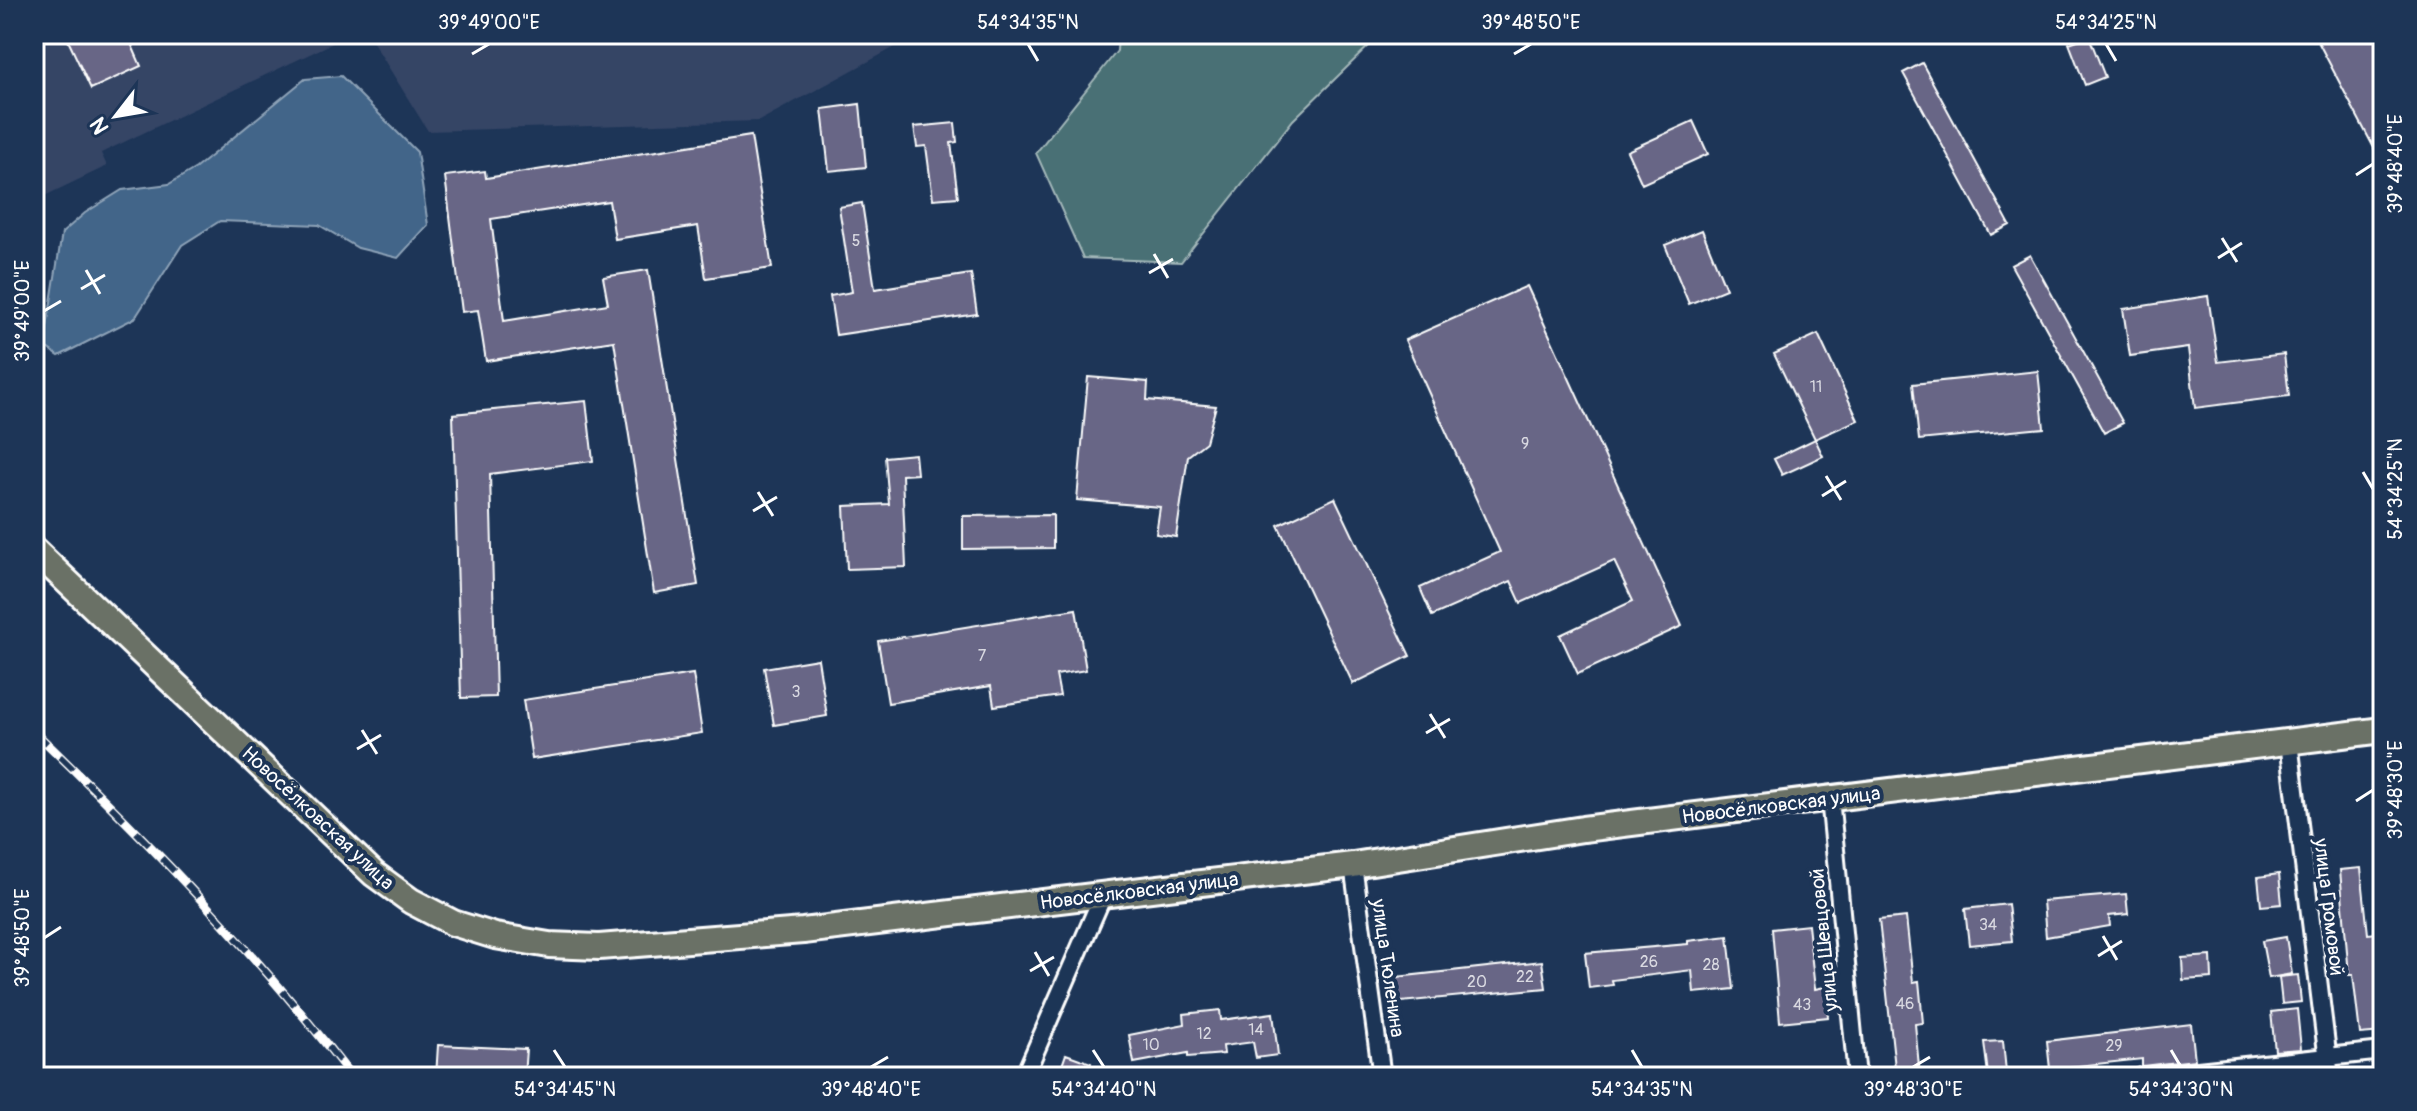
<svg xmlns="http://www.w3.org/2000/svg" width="2417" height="1111" font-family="Pangolin,sans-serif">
  <rect width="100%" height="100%" fill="#1d3557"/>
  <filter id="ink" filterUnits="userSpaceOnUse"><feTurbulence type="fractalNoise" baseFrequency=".0125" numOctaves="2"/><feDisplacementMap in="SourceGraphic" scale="16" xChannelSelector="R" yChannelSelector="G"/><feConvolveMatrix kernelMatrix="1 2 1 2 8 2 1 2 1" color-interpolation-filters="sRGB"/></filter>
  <g filter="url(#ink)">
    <path fill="#344465" d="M34,34H352L101,153L107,166L34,201Z
      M368,34H919L759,121L428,131Z"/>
    <path fill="#487074" stroke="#a4b8ba" stroke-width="2" d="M1118,34H1381L1293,120L1181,262L1083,258L1036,153L1117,51Z"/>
    <path fill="#426589" stroke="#8ea3b8" stroke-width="2" d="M341,76L417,152L428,225L398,258L358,248L319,225L220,221L182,245L135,318L59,356L44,346L62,233L85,213L122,190L169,184L196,168L305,79Z"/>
    <path fill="#686686" stroke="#fff" stroke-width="2" d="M65,34H127L141,66L91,89Z
      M2314,34H2383V165Z
      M2089,36L2105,77L2085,85L2069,43Z
      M1922,63L2010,225L1991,235L1903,73Z
      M860,104L866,167L829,171L822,109Z
      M1693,121L1708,154L1642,184L1627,151Z
      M955,123L957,142L951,143L958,197L933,199L926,146L917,147L914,127Z
      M751,136L772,268L706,278L698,226L615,239L609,201L491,219L504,321L608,304L603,277L648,270L698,585L654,593L614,341L486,361L478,310L462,312L445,176L485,171L486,178Z
      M862,203L875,289L971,274L977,314L836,335L830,296L852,292L839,207Z
      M1702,230L1726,289L1689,304L1665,245Z
      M2030,255L2123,423L2104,433L2011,265Z
      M1527,286L1682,626L1578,674L1560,635L1633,601L1614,561L1521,603L1511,581L1432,616L1420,588L1500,552L1405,340Z
      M2208,296L2218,362L2284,354L2289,396L2195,408L2188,348L2130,356L2123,309Z
      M1818,334L1858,420L1815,439L1774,354Z
      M2038,371L2044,428L1919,440L1913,384Z
      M1088,377L1148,382L1147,400L1216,406L1206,442L1188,456L1176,537L1156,534L1160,507L1077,500Z
      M586,401L593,461L490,474L496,697L461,698L453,414Z
      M1815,439L1823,456L1782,475L1774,459Z
      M915,454L917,474L902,475L906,567L847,569L844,506L889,504L885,457Z
      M1335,498L1410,656L1353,684L1278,525Z
      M1053,515V548L963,549V516Z
      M1076,609L1086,670L1056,675L1060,696L994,706L991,686L888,703L878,641Z
      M818,659L827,716L774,725L764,668Z
      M693,674L702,733L532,759L523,700Z
      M2361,868L2368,934L2377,933L2383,1032L2360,1034L2353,975H2349L2340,870Z
      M2279,874L2282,904L2261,906L2258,877Z
      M2126,894L2128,914L2109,916L2110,926L2046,937L2043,901Z
      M2008,904L2012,941L1969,945L1965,909Z
      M1906,917L1913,982L1919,981L1923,1023L1915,1024L1920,1077H1896L1879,920Z
      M1808,925L1815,989L1825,987L1828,1017L1780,1022L1772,929Z
      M1728,936L1734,989L1694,993L1692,970L1612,980L1613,985L1589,988L1585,953L1688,944V941Z
      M2286,937L2292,974L2269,978L2262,941Z
      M2211,956L2212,978L2183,980L2182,958Z
      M1542,961L1546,988L1391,1003L1388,978Z
      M2298,975L2301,1002L2282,1004L2279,977Z
      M2297,1009L2301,1049L2275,1051L2271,1012Z
      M1220,1010L1221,1020L1273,1013L1278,1055L1256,1058L1253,1042L1223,1046L1224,1054L1188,1057V1053L1134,1063L1129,1035L1185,1024L1184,1014Z
      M2191,1024L2195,1060L2142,1066V1059L2050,1069L2047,1041Z
      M2003,1041L2006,1072L1988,1074L1984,1042Z
      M438,1045L526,1049L524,1077H436Z
      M1066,1054L1091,1063L1087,1077H1058Z"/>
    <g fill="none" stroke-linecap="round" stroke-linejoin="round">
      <g stroke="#fff" stroke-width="22">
        <path id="minor" d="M2289,742L2330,1077
          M1830,798L1857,1077
          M1353,865L1382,1077
          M1024,1077L1103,895
          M2142,1077L2383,1051"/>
      </g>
      <g stroke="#fff" stroke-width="30">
        <path id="primary" d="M34,550L374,874L411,901L453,923L495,936L549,945L599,947L803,931L1159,888L1353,865L1583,829L2383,730"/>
      </g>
      <use href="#minor" stroke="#1d3557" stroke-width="16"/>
      <use href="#primary" stroke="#6a7166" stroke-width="24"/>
      <g stroke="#fff" stroke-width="9">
        <path id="rail" d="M34,731C147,840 256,952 352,1077"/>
      </g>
      <use href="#rail" stroke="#1d3557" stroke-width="6" stroke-dasharray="18" stroke-linecap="butt"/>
    </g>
  </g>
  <path fill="none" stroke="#fff" stroke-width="3" d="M1028,44L1038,61M2106,44L2116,61M472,54L489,44M1514,54L1531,44M2356,175L2373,164M2222,238L2237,262M1154,254L1168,278M2218,258L2242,243M86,270L100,294M1149,273L1173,259M81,289L105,275M44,311L61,301M2363,472L2373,489M1826,476L1841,500M758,492L773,516M1822,496L1846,481M753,511L777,497M1430,714L1445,738M362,730L377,754M1426,733L1450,719M357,749L381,735M2356,801L2373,790M2103,936L2117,960M44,938L61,927M1035,952L1049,976M2098,956L2122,941M1030,971L1054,957M554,1050L565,1067M1093,1050L1104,1067M1632,1050L1642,1067M2171,1050L2181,1067M871,1067L888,1057M1913,1067L1930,1057"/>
  <g text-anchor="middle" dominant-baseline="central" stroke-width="8" stroke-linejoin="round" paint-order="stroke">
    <g font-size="16" fill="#d9d9e1">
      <text x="856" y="241">5</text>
      <text x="1816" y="387">11</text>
      <text x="1525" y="444">9</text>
      <text x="982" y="656">7</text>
      <text x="796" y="692">3</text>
      <text x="1988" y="925">34</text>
      <text x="1649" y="962">26</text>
      <text x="1711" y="965">28</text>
      <text x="1525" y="977">22</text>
      <text x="1477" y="982">20</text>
      <text x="1905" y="1004">46</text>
      <text x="1802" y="1005">43</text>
      <text x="1256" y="1030">14</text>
      <text x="1204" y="1034">12</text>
      <text x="1151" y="1045">10</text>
      <text x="2114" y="1046">29</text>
    </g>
    <g font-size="20" fill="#fff" stroke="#1d3557">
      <text transform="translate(1781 805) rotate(-7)">Новосёлковская улица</text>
      <text transform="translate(318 818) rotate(43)">Новосёлковская улица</text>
      <text transform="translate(1139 891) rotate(-7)">Новосёлковская улица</text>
      <text transform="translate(2329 907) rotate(83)">улица Громовой</text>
      <text transform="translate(1824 940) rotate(-96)">улица Шевцовой</text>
      <text transform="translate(1388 968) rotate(82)">улица Тюленина</text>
    </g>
  </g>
  <rect width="2417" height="1111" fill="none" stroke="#1d3557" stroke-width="88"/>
  <g transform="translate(116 116) rotate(239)" stroke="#1d3557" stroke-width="6" paint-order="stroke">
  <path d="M0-6L14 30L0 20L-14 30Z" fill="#ffffff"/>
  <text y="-12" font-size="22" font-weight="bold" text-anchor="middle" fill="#ffffff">N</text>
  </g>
  <rect x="44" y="44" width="2329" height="1023" fill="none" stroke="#fff" stroke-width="3"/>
  <g font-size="20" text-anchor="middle" fill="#fff">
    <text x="489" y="29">39°49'00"E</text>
    <text x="1028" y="29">54°34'35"N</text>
    <text x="1531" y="29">39°48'50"E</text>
    <text x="2106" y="29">54°34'25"N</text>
    <text transform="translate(2395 164) rotate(-90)" y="7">39°48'40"E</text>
    <text transform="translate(22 311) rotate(-90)" y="7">39°49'00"E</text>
    <text transform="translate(2395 489) rotate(-90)" y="7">54°34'25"N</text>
    <text transform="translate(2395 790) rotate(-90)" y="7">39°48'30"E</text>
    <text transform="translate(22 938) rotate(-90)" y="7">39°48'50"E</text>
    <text x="565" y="1096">54°34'45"N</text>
    <text x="871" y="1096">39°48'40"E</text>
    <text x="1104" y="1096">54°34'40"N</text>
    <text x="1642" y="1096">54°34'35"N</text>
    <text x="1913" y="1096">39°48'30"E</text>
    <text x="2181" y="1096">54°34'30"N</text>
  </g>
</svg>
